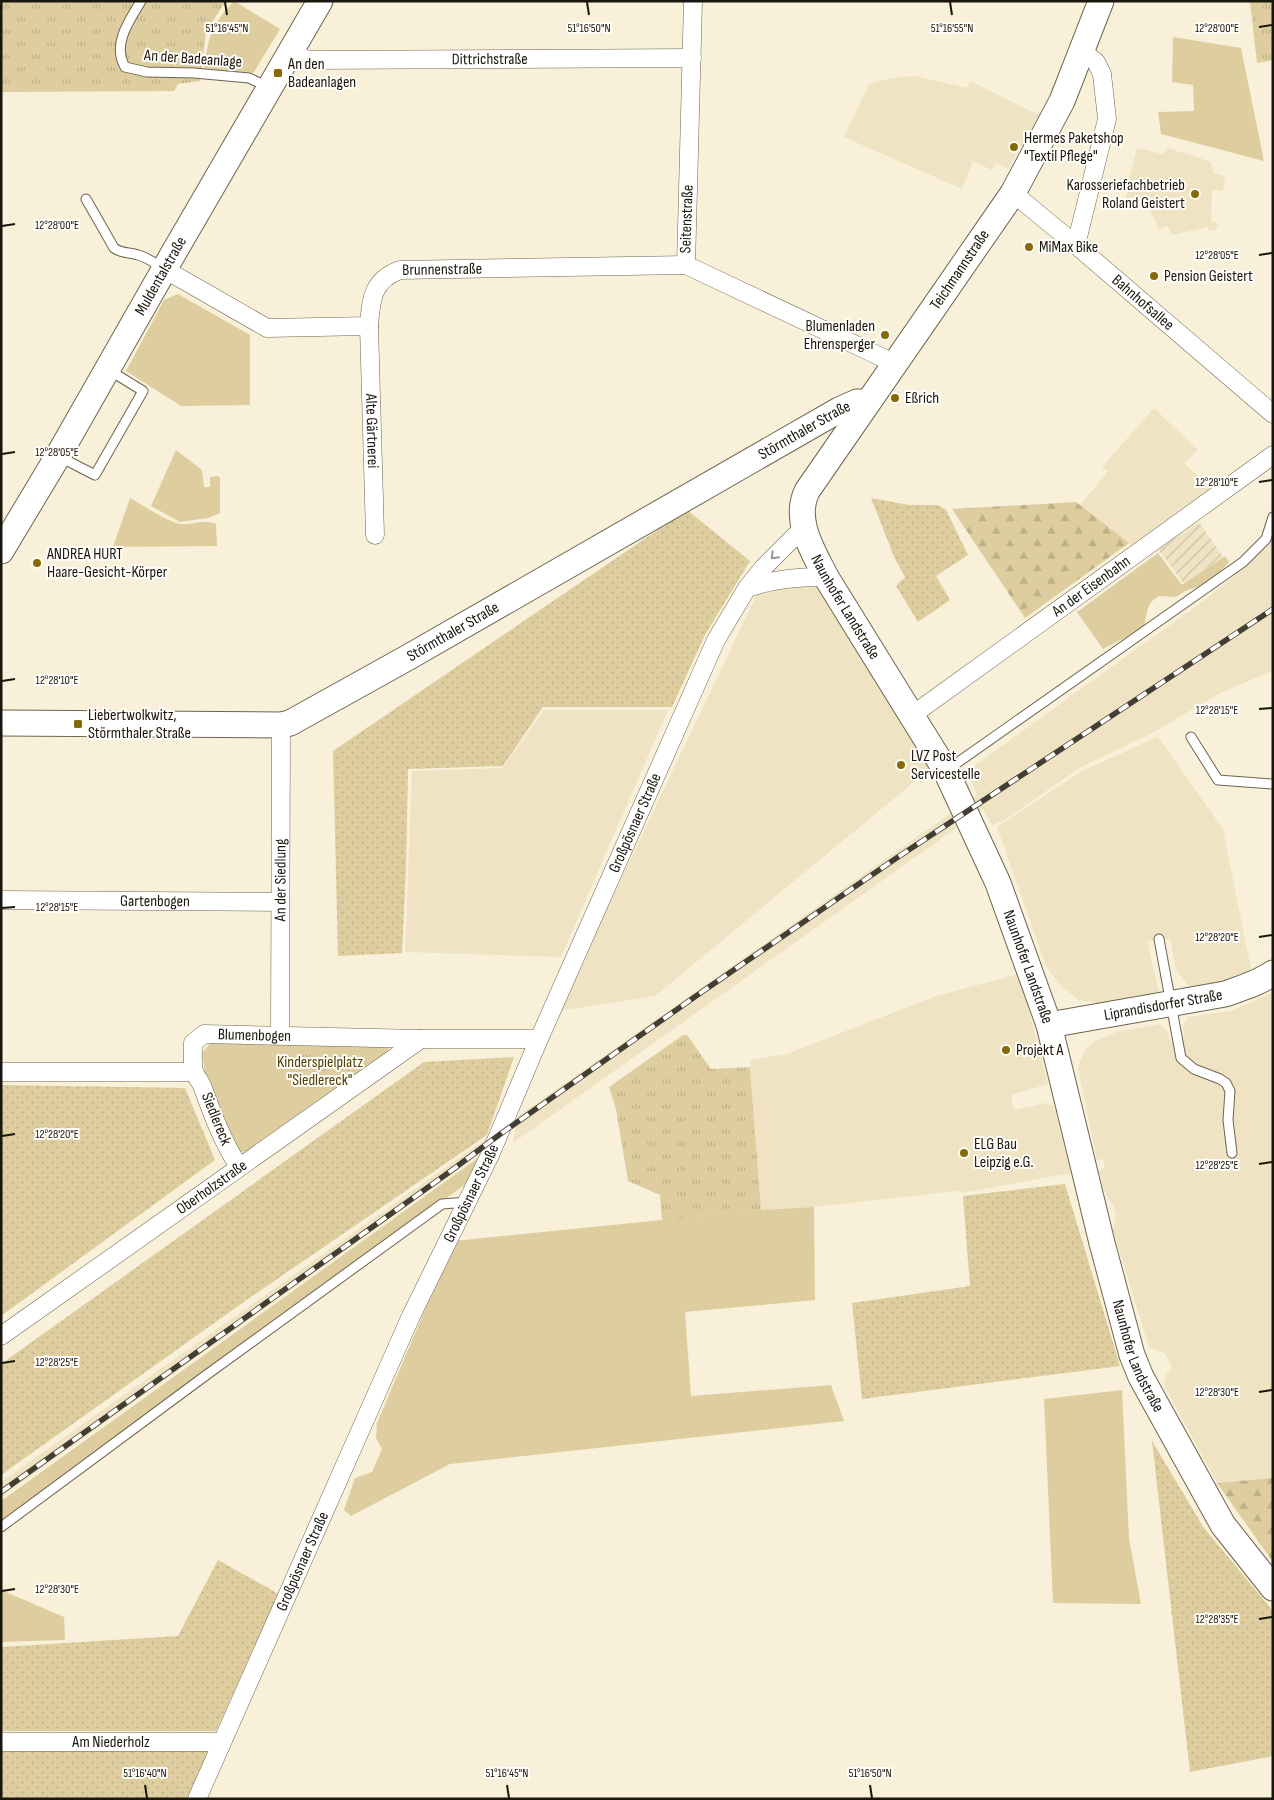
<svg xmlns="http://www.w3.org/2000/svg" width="1274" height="1800" font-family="'Sofia Sans Condensed',sans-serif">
  <defs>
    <pattern id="industrial-furrows" width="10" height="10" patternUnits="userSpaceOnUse" patternTransform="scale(1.25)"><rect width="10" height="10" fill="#efe3c4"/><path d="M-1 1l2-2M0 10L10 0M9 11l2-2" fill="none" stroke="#ccc2a7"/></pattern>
    <pattern id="forest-firs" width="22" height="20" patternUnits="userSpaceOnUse" patternTransform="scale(1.25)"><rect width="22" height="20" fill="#dece9f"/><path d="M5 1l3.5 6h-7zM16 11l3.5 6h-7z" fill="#beb088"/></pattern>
    <pattern id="park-tufts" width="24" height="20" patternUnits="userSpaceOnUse" patternTransform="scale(1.25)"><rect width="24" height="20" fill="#dece9f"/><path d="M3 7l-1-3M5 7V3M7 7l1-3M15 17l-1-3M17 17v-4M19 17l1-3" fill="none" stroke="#beb088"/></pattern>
    <pattern id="garden-dots" width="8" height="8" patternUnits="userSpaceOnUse" patternTransform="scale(1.25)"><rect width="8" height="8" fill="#dece9f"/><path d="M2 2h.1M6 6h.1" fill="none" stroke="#beb088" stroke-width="1.8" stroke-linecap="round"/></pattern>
  </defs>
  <rect width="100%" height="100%" fill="#f8f0d8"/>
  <path fill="#efe3c4" d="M915,76L967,88L971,81L1039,115L1008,169L996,162L992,170L973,161L962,189L844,137L869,84L892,78Z
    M1137,148L1162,154L1168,148L1211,162L1213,173L1225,176L1223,191L1212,190L1211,222H1217L1218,229L1209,231L1208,227L1172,235L1168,226L1159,229L1149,207L1136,208L1135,198H1126L1128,182Z
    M1154,408L1198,450L1184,463L1211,488L1131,545L1080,505L1108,471L1102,467Z
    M1273,535V671L1224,691L1154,732L1081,767L1006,819L992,825L983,809L513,1143L518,1116L977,795L967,771L1206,599L1246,566L1270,543Z
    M815,583L931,768L655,996L558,1011L758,592Z
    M544,710H668L561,957L405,952L412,771L503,768Z
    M1158,737L1223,829L1252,974L1243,978L1195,986L1188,985L1176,970L1170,939L1147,941L1159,993L1103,1004L1079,1000L1061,986L1046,966L997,827L1082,771Z
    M1019,974L1048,1084L1011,1095L1014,1110L1046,1103L1054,1106L1071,1173L962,1193L958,1191L814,1207L761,1210L750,1060L787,1054L936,996Z
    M1273,992V1478L1217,1483L1164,1385L1166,1375L1172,1368L1166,1354L1149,1347L1113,1230L1116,1215L1113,1205L1104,1191L1099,1171L1105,1167L1103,1159L1097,1160L1078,1069L1083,1053L1093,1042L1116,1032L1160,1024L1168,1033L1170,1042L1184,1039L1183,1026L1188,1017L1231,1011Z
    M490,1136L489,1148L1,1497V1482Z"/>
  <path fill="url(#industrial-furrows)" d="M1199,522L1223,557L1184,584L1158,549Z"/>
  <path fill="#dece9f" d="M234,1L280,29L254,72L250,74L204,68C209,36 211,25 234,1Z
    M1173,37L1241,48L1264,161L1161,134L1158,112L1194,111L1193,85L1172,82Z
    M178,294L250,335V405L181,406L126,371L164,300Z
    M176,450L202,470L204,487H210V477L218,476L220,479V513L208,518L180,522L151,506Z
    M130,498C141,504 169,523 181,524C193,525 204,519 216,524L217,546L113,547Z
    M1158,553L1182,585L1225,556L1229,562L1220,572L1201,586L1185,591L1176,597L1159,596L1151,602L1147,611L1144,628L1103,649L1077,612Z
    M211,1042L388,1046L389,1051L248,1151C242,1153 239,1151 235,1146L205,1072L202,1053Z
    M478,1158L467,1183L1,1522V1501Z
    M814,1207L815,1300L685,1312L691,1396L831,1385L844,1421L450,1464L351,1516L344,1510L355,1478L372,1472L382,1449L376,1438L377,1423L454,1241L761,1210Z
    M1122,1390L1129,1538L1141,1604L1053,1603L1044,1399Z
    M1,1590L64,1617L65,1640L1,1642Z"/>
  <path fill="url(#forest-firs)" d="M1076,502L1129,543L1025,618L952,509Z
    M1273,1478V1562L1217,1483Z"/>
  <path fill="url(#park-tufts)" d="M1,1H226L206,31L200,81L178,84L174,91L1,92Z
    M1250,1H1273V60L1257,63Z
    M683,1035H687L711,1069L750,1067L761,1210L662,1221L660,1195L628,1181L616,1109L609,1087Z
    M302,1054L338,1056L348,1062L350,1066L348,1071L311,1098C302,1092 297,1063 302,1054Z"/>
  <path fill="url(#garden-dots)" d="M871,498L909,505H938L946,510L968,555L936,576L950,600L918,622L896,586L905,577L895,559Z
    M687,510L750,561L705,635L672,707H543L503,766L408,769L406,869L402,953L338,956L333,751Z
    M514,1057L487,1135L248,1299L1,1475V1364L424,1062Z
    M1,1085L185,1088L215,1160L1,1316Z
    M1065,1184L1120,1366L862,1399L852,1303L970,1286L963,1196Z
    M1152,1441L1204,1528L1273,1611V1756L1190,1772Z
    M218,1560L279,1594L216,1731H1V1647L178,1636Z
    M1,1748L213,1749L187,1799H1Z"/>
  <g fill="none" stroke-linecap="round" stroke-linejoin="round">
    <g stroke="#6d6550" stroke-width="11">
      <path id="lane" d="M141,1C129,21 112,44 125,67L147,72L194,73L249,78L268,87
        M86,199L114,248C122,254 129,252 138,255C147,257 156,264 164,269
        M60,457L95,475L143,391L109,370
        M1191,737L1218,780L1273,784
        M947,770L1243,562L1266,539L1273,517
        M1159,939L1181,1058L1194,1069L1220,1079L1226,1083L1230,1091L1228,1120L1232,1153
        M1,1527L205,1376L442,1204L468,1202"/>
    </g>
    <g stroke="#6d6550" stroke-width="19">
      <g id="street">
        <path d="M693,1L686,265L896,364"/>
        <path id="s1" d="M290,53L308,60L692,58"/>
        <path id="s2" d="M1013,193L1076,245L1273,414"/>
        <path d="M1076,245L1107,119L1102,74L1096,62L1082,51"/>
        <path id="s3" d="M164,269L267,328L369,326C371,300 372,280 400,270L686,265"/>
        <path id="s4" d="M369,326L375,535"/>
        <path d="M747,588C774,579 798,577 826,577"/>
        <path id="s5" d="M911,716L1273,455"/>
        <path id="s6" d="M1,900L279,902"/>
        <path id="s7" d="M280,1035L281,725"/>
        <path d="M1,1072H187L194,1071"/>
        <path id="s8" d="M239,1167C223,1142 213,1116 203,1088C201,1082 196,1077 194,1071C192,1062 193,1052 193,1043L204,1034L421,1039H539"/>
        <path id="s9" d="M1,1336L421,1039"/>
        <path id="s10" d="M1,1742H215L221,1745"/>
        <path id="s11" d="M197,1799L411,1316L490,1155L539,1039L716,640L747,588L764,567L804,527"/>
      </g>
    </g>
    <g stroke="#6d6550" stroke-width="27">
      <g id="secondary">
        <path id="s12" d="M1101,1L1062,101L1013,193L807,491C793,520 813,551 826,577L946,771L998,883L1049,1025L1102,1243L1132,1355L1141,1377L1223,1525L1273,1588"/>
        <path id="s13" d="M1,551L58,456L173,254L320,1"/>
        <path id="s14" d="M1,723L281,725L290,723L407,658L839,410L857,402H867"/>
        <path id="s15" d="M1049,1025L1225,994C1242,988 1259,983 1273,973"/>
      </g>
    </g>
    <use href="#lane" stroke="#fff" stroke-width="9"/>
    <use href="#street" stroke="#fff" stroke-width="18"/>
    <use href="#secondary" stroke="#fff" stroke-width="25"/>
    <g stroke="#423e33" stroke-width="5.5">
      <path id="rail" d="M1,1492L448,1173L499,1135L696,996L895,859L1273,609"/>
    </g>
    <use href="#rail" stroke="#fffdf9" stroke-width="4" stroke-dasharray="11" stroke-linecap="butt"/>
  </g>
  <defs><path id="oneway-chevron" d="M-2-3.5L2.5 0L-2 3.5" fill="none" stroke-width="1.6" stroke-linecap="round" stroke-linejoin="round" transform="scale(1.25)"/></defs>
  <use stroke="#989692" href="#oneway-chevron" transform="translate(774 556) rotate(135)"/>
  <path fill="none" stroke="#19160d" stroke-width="2" d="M225,2L227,15M587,2L589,15M950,2L952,15M1259,27L1272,25M2,226L15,224M1259,255L1272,253M2,454L15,452M1259,482L1272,480M2,681L15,679M1259,709L1272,708M2,908L15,907M1259,937L1272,935M2,1136L15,1134M1259,1164L1272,1162M2,1363L15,1361M1259,1392L1272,1390M2,1591L15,1589M1259,1619L1272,1617M145,1785L147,1798M507,1785L509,1798M870,1785L872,1798"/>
  <g fill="#856a05" stroke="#fffdf9" stroke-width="2">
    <rect x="273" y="68" width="10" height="10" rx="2.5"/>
    <circle cx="1014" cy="147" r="5"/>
    <circle cx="1195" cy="194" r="5"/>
    <circle cx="1029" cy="247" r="5"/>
    <circle cx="1154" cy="276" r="5"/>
    <circle cx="885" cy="335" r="5"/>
    <circle cx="895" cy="398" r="5"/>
    <circle cx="37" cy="563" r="5"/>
    <rect x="73" y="719" width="10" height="10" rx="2.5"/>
    <circle cx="901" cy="765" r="5"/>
    <circle cx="1006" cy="1050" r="5"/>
    <circle cx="964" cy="1153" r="5"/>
  </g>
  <g text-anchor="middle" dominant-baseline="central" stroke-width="4" stroke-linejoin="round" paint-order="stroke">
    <g font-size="16" fill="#19160d" stroke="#fffdf9">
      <text transform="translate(193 59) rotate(4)">An der Badeanlage</text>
      <text stroke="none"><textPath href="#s1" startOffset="201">Dittrichstraße</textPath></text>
      <text transform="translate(687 219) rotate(-88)">Seitenstraße</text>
      <text stroke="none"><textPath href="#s3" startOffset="332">Brunnenstraße</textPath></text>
      <text transform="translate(960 270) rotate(-56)">Teichmannstraße</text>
      <text stroke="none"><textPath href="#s13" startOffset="318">Muldentalstraße</textPath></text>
      <text stroke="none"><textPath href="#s2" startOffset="170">Bahnhofsallee</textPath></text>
      <text stroke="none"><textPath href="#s4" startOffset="105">Alte Gärtnerei</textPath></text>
      <text stroke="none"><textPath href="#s14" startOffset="881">Störmthaler Straße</textPath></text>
      <text stroke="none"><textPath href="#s5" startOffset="222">An der Eisenbahn</textPath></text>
      <text stroke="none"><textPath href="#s12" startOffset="701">Naunhofer Landstraße</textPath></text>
      <text stroke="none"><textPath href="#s14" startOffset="476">Störmthaler Straße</textPath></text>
      <text stroke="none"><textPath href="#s11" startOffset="1070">Großpösnaer Straße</textPath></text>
      <text stroke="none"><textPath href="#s7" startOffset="155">An der Siedlung</textPath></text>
      <text stroke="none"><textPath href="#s6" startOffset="154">Gartenbogen</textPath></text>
      <text stroke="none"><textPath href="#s12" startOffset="1106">Naunhofer Landstraße</textPath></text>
      <text stroke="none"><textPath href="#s15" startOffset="116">Liprandisdorfer Straße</textPath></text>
      <text stroke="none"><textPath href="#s8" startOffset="199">Blumenbogen</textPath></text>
      <text transform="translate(216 1119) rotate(68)">Siedlereck</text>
      <text stroke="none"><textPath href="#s9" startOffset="258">Oberholzstraße</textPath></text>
      <text stroke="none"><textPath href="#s11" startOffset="665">Großpösnaer Straße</textPath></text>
      <text stroke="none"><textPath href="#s12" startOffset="1511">Naunhofer Landstraße</textPath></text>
      <text stroke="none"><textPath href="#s11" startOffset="260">Großpösnaer Straße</textPath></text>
      <text stroke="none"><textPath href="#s10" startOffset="110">Am Niederholz</textPath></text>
    </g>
    <g font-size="16" fill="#19160d" stroke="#fffdf9" text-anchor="start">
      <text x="288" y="64">An den<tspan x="288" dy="18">Badeanlagen</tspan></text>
      <text x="1024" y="138">Hermes Paketshop<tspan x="1024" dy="18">"Textil Pflege"</tspan></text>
      <text x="1185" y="185" text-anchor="end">Karosseriefachbetrieb<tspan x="1185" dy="18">Roland Geistert</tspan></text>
      <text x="1039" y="247">MiMax Bike</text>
      <text x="1164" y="276">Pension Geistert</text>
      <text x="875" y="326" text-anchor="end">Blumenladen<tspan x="875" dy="18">Ehrensperger</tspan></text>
      <text x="905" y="398">Eßrich</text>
      <text x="47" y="554">ANDREA HURT<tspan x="47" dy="18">Haare-Gesicht-Körper</tspan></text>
      <text x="88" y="715">Liebertwolkwitz,<tspan x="88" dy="18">Störmthaler Straße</tspan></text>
      <text x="911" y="756">LVZ Post<tspan x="911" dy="18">Servicestelle</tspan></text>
      <text x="1016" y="1050">Projekt A</text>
      <text x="974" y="1144">ELG Bau<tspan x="974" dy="18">Leipzig e.G.</tspan></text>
    </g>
    <g font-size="16" fill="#4f3e03" stroke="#fffdf9">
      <text x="320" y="1062">Kinderspielplatz<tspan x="320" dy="18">"Siedlereck"</tspan></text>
    </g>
  </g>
  <g font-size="12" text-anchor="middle" fill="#19160d" stroke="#fffdf9" stroke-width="4" stroke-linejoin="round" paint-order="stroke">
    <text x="1217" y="32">12°28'00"E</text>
    <text x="227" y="32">51°16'45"N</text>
    <text x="589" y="32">51°16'50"N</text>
    <text x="952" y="32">51°16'55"N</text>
    <text x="57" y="229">12°28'00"E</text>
    <text x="1217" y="259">12°28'05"E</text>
    <text x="57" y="456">12°28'05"E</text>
    <text x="1217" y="486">12°28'10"E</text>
    <text x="57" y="684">12°28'10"E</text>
    <text x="1217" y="714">12°28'15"E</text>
    <text x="57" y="911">12°28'15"E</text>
    <text x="1217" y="941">12°28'20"E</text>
    <text x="57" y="1138">12°28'20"E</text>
    <text x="1217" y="1169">12°28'25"E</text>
    <text x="57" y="1366">12°28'25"E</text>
    <text x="1217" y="1396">12°28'30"E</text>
    <text x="57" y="1593">12°28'30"E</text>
    <text x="1217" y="1623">12°28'35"E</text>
    <text x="145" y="1777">51°16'40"N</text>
    <text x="507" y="1777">51°16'45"N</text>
    <text x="870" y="1777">51°16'50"N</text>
  </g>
  <rect width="1274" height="1800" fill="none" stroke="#19160d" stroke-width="5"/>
</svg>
